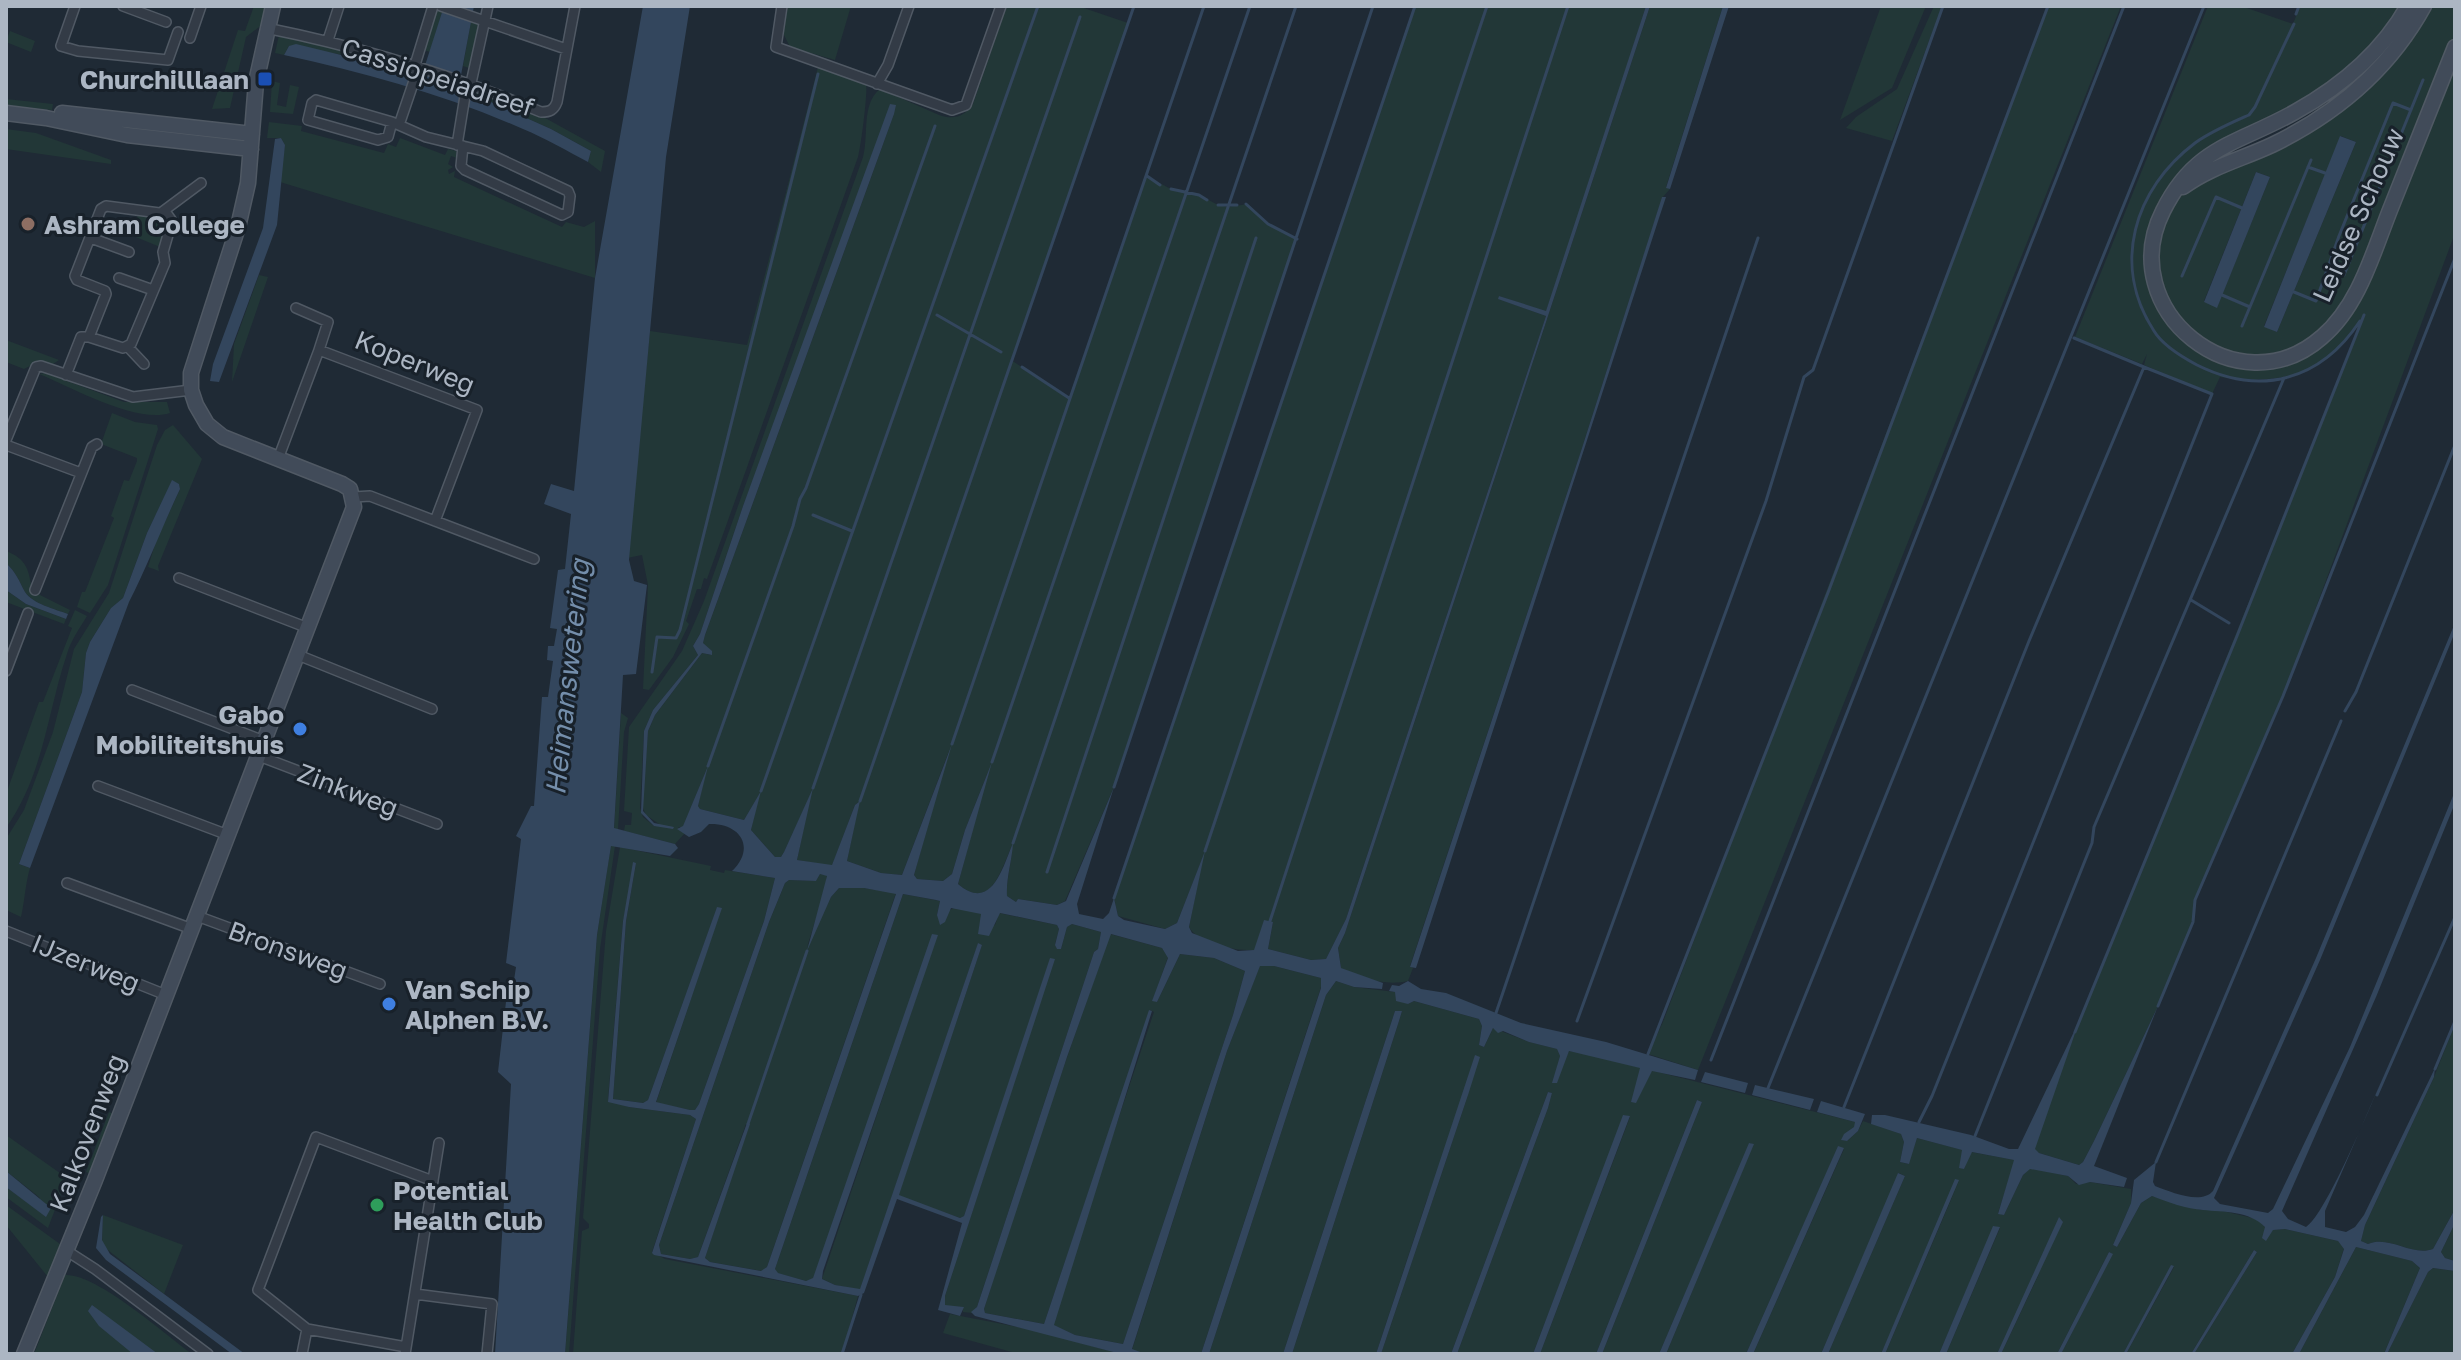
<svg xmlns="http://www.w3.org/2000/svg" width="2461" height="1360" font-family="'Golos Text',sans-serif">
  <rect width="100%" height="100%" fill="#1f2a35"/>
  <path fill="#223737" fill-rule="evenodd" d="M254,6H268L263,24L246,37L230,108L212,109L238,30L245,31Z
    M787,6H851L835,60L790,47L782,31Z
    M1007,6H1078L1128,23L1011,360L1069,398L1146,176L1171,189L1199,195L1218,205L1228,207L1248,204L1268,224L1297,239L1114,787L1065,901L1057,905L1018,899L1016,902L1007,896C1006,879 1012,863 1012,846C1001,868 992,913 958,884L988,772L965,830L952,874L943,881L917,879L914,875L949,751L902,875L881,873L847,861L859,802L855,805L832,866L797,860L811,794L784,852L781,857H775L751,830L759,795L744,820L700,809L698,806L706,771L683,827H678L685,833L675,844L624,831L625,825H631L632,813L624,811L629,727L682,651L704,601L863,157C869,135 861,104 880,89L939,115C954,120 964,117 973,104ZM894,114L705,635L703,643L711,655L702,653L655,715L648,731L642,806L646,815L659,824L654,826L643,817L640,808L644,731L653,710L698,655L693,646L700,634L743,506Z
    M1414,6H1646L1590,183L1546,312L1499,296V299L1546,316L1346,919L1326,959L1311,960L1268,949L1273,922L1264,921L1255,950C1236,951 1199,945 1189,927L1203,857L1177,923L1165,929L1118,916L1114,898Z
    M1650,6H1723L1666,187L1670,189L1662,198L1582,448L1410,966L1413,968L1408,981C1386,986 1361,979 1341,968L1338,948L1345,933Z
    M1881,6H1926L1892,88L1840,120Z
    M1934,6H1942L1892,141L1846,128L1856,117L1897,89Z
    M2048,6H2121L1698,1070L1648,1054L1663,1022Z
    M2208,6H2241L2293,24L2300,6H2400C2385,32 2353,71 2327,87C2296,106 2255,120 2226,142C2210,154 2197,171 2182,184C2168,198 2156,208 2151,227C2132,290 2178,365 2247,367C2275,368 2303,358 2326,342L2455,62V233L2283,696L2195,900L2193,922L2158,1006L2094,1141L2083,1162L2079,1165L2039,1153L2035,1150V1144L2080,1019L2365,315C2359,321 2354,332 2347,340C2316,379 2267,384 2220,377L2212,394L2144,365L2147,354L2142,364L2075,337Z
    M2431,6H2455V34C2433,88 2412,143 2390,197C2372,241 2358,292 2325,326C2237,418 2095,280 2190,186L2336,114C2376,84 2406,50 2431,6ZM2341,136L2356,142L2277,332L2264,326ZM2256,172L2270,177L2217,307L2204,301Z
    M436,8L443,10L430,52L424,50Z
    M471,21L480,24L472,69L463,66Z
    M10,31L35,41L31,52L6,42Z
    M279,35L323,43L408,66L407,71L344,55L289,46L284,55L275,53Z
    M818,67L866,84C868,91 861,147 858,157L707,579L704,578L701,589H697L686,621L689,624L673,657L649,690L643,689L648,585L642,555L627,558L650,331L747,345Z
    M272,81L280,83L277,105L286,107L290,85L299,87L293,114L270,112Z
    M477,91L547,119L605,151L601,172L588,162L591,151L551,129L473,94Z
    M6,99L53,104L52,110L6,105Z
    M269,122L302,126L301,131L384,153L388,144L396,147L400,138L445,155L448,149L456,151L457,158L451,156L448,164L453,167L448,170L449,174L455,171L454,177L562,227L566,222L584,227L595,221V278L280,182L285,145L281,138H267Z
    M6,129L36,133L111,160V164L6,149Z
    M138,214L165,217L168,222L160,247L131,235Z
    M259,275L268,277L232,382L234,344Z
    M6,340L59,360L50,366L36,363L24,369L6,362Z
    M45,373L124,402H167L170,413C136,424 71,387 39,374Z
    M112,413L135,422L157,425L158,429L108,585L90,613L77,607L82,592H85L114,518L111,516L124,480L129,481L137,461V458L101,444Z
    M173,425L202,459L158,566L159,571L148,567L156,541L180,489L179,484L172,481L147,533L123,598L111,608L90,642L86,653L82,692L19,864L30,868C25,885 25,900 21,917L6,910V839L24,810L53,732L74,649L109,593L157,445L165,430Z
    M6,551C27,559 29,570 32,591L70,610L68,614C55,609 33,604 25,592C19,581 16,572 6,563Z
    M6,590L26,604L66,619L64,624L6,602Z
    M75,610L87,616C80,628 71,640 67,654C47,713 44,774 6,828V794L39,702H43L72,628L68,626Z
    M621,713L628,718L624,732L618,829H614Z
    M611,845L615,846L600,949L569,1354H565L597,935Z
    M620,847L711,866L710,870L724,873L725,870L775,878L764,921L699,1104L695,1110H690L656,1103L721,909L717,908L648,1100L643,1103L613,1099L626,921L636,863L623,921L608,1099L629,1107L690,1115L696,1119L652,1252L665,1259L858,1296L842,1354H573L582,1231L589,1228V1224L583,1218L606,931Z
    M820,874L827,875L825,890L807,947L831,897L839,888H864L896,893L767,1267L762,1271L710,1262L705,1258L749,1124H746L698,1257L690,1259L661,1254L659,1245L769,922L785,883L789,880L816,881Z
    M903,894L940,901L937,915L957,907L982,914L979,929L995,925L999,913L1057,925L1059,929L1055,944L1061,949L1067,927L1072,924L1101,932L1098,949L1094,952L977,1307L972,1313L963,1312V1307L945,1306V1296L1054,959L964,1216L960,1218L898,1196L982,945L978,944L860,1290L835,1285L822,1279L937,935L813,1279L806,1281L777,1273L775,1269Z
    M1110,934L1162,948L1168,957L1153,1000L1157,1002L1180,954L1214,958L1245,971L1233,1015L1123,1344L1075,1335L1053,1325L1074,1252L1154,1012L1150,1010L1044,1324L985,1313L984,1309L1033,1155Z
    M1266,964L1321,978V987L1201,1354H1147L1132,1350L1227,1051L1260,965Z
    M1336,981L1354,987L1395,992L1408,1004L1414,1001L1479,1019L1482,1026L1479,1045L1484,1047L1493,1028L1529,1042L1557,1049L1560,1056L1553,1083L1569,1051L1591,1055L1855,1122V1127L1842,1140L1847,1141L1858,1131L1863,1121L1901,1134L1904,1142L1900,1162L1908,1164L1917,1138L1963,1150L1960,1167L1964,1169L1971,1152L2015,1160L1998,1213L2004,1215L2023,1175L2030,1168L2068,1176L2076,1184L2090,1182L2131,1189V1203L2113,1245L2117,1247L2141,1203L2152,1196L2201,1210L2214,1209L2257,1219L2265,1227L2273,1230L2285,1229L2338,1241L2344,1248L2335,1277L2292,1354H2194L2257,1252L2254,1250L2191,1354H2126L2174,1267L2172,1266L2123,1354H2061L2112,1254L2109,1252L2057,1354H2001L2040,1272L1997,1354H1946L2000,1228L1994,1226L1939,1354H1885L1959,1181L1881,1354H1828L1905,1176L1899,1173L1821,1354H1753L1844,1149L1838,1147L1746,1354H1666L1753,1145L1750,1143L1659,1354H1602L1702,1102L1697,1100L1596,1354H1540L1630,1117L1624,1115L1533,1354H1457L1548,1108L1552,1093L1548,1092L1451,1354H1381L1468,1095L1426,1202L1376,1354H1292L1399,1021L1402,1011H1395L1283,1354H1209L1326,995Z
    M2455,1024V1209L2433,1249C2412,1257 2390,1235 2368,1244L2361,1241L2365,1225L2434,1077Z
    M109,1112L114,1114L91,1174L86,1172Z
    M6,1135L67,1178L48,1228L6,1197V1187L46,1216L39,1197L6,1171Z
    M6,1205L60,1244L48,1277L6,1225Z
    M103,1215L183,1245L164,1294L104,1247L102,1240Z
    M2455,1223V1261L2445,1258L2441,1252Z
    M2356,1247L2412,1261L2420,1268L2384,1354H2299Z
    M2433,1268L2455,1271V1354H2387L2428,1272Z
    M65,1275C96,1273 165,1334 192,1354H34Z
    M950,1314L1034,1330L1121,1354H1019L943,1333Z"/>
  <path fill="#33465d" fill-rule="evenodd" d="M444,6H474L458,91L469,96L473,94L551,129L591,151L588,162C567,151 545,138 523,129C446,95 366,73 284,55L289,46L296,44L407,71L421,78Z
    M643,6H690L666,157L629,560L634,581L647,585L636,674L623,675L614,828L675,844L678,848L670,856L611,846L597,935L565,1354H495L511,1084L498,1072L507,993H512L516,967L506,963L521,839L516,836L531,806H534L542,697H548L553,661L547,660L548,646H554L557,629L550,628L558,570L565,569L571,514L544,504L551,484L574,491L595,278Z
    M1646,6H1650L1345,933L1338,948L1341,968L1383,983L1382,989L1354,987L1336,981L1326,995L1209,1354H1201L1321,988V978L1274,966H1260L1227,1051L1132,1349L1146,1354H1121L975,1316L971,1312L977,1307L1094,952L1098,949L1101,932L1072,924L1067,927L1061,949H1057L1055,945L1059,929L1057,925L1000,913L989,936L978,934L981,914L951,908L945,922L940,925L937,915L940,901L936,900L903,894L775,1269L778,1273L806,1281L813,1278L932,934L938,935L823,1271L822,1279L835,1285L860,1289L978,943L982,945L899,1195L960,1218L964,1216L1050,958L1055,959L945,1296V1305L964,1307L960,1316L938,1310L962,1223L897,1199L864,1293L858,1296L654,1255L652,1253L696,1119L690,1115L629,1107L608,1102L623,921L633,862L636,863L626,921L613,1099L643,1103L648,1100L717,907L722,908L656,1102L690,1110H695L699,1104L764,921L775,878L732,871C756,848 741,823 709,824L701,832L689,837L677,829L683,826L708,766L698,806L700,809L744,820L761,791L751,830L775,857H781L784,852L813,788L797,860L832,865L855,805L860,801L847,861L881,873L902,875L952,744L914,875L917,879L943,881L952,874L965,830L992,762L958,884C992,913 1003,866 1013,843C1012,861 1006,878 1007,896L1016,902L1018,899L1057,905L1066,901L1114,787L1077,904L1079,914L1103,919L1109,913L1114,898L1118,916L1124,920L1165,929L1177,923L1205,851L1189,927L1192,933L1238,951L1254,950L1264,920L1273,922L1268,949L1311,960L1326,959L1346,919L1546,316L1498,299L1499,296L1546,311ZM820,874L827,876L807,951L831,897L839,888H864L896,894L767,1267L761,1271L710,1262L705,1258L750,1124L747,1123L698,1257L690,1259L661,1254L659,1245L769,922L785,883L789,880L816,881ZM1111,934L1162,948L1168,958L1152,1001L1157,1002L1180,954L1214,958L1245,971L1233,1015L1123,1344L1075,1335L1054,1325L1152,1011L1149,1010L1044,1324L985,1313L984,1309L1067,1057Z
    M1723,6H1729L1670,189L1666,188Z
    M890,104L896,105L894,114L705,635L703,643L712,651V655L702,653L655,715L648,731L643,811L654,823L674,827L673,829L654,826L641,813L644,731L653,710L698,655L693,646L700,634L743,506Z
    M2340,136L2356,142L2277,332L2264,327Z
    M281,138L285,145L277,225L219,382L210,381L213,364L263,228L275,139Z
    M2256,172L2270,177L2217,308L2204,302Z
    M1662,197H1666L1659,218L1416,968L1410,967L1582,448Z
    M172,480L179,484L180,489C162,527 148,565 129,602L30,868L19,864L82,692L86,653L90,642L111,608L123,598L147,533Z
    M6,563C16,572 19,581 25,592C33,604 55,609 68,614L66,619L26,604L6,590Z
    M2455,623V632L2442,664L2320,960L2214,1198L2220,1204L2268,1213L2273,1209L2350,1047L2455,791V803L2376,997L2282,1211L2288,1219L2306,1227C2326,1215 2374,1098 2386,1070L2325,1211V1227L2346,1232L2355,1227L2364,1215L2435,1068L2434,1077L2365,1225L2361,1241L2368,1244C2390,1235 2412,1257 2433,1249L2455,1209V1223L2441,1252L2445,1258L2455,1261V1271L2433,1268L2428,1272L2387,1354H2384L2420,1268L2412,1261L2356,1247L2299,1354H2292L2335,1277L2344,1249L2338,1241L2285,1229L2273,1230L2266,1241L2262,1238L2265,1227C2250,1211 2223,1212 2203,1210C2187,1209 2167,1202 2152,1196L2141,1203L2117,1247L2113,1245L2131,1203L2134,1180L2156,1162L2153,1182L2155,1186C2171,1192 2201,1205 2213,1191L2316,958Z
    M1408,981L1421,989L1446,993L1521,1023L1606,1042L1698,1070L1695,1080L1652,1071L1636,1103L1631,1102L1640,1068L1569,1051L1557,1083H1552L1560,1056L1557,1049L1529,1042L1503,1031L1498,1033L1493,1028L1484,1047L1479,1045L1482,1026L1479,1019L1414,1001L1408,1004L1396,1001L1395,992L1389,991L1392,985L1399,986Z
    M2158,1006L2094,1166L2127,1178L2124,1187L2090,1182L2079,1185L2068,1176L2030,1169L2023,1175L2004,1215L1998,1214L2014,1160L1972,1152L1964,1169L1959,1168L1962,1150L1917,1138L1909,1164L1900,1162L1904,1142L1901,1134L1871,1124L1872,1115H1885L1971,1135L2009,1149H2018L2080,1019L2035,1149L2039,1153L2079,1165L2083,1162L2094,1141Z
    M1395,1011H1402L1399,1021L1292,1354H1283Z
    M1475,1055L1480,1057L1468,1095L1381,1354H1376Z
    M1705,1072L1748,1083L1745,1093L1701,1082Z
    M1755,1085L1814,1099L1810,1110L1752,1095Z
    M1548,1092L1552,1093L1548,1108L1457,1354H1451Z
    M1697,1100L1702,1102L1602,1354H1596Z
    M1821,1101L1865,1114L1858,1131L1847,1141L1841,1140L1844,1134L1854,1127L1855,1122L1817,1112Z
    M1623,1115L1630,1116L1540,1354H1533Z
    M1749,1143L1754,1144L1666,1354H1659Z
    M1838,1146L1844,1148L1753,1354H1746Z
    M6,1171L51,1208L46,1217L6,1187Z
    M1898,1173L1905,1176L1828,1354H1821Z
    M1955,1179L1959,1180L1885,1354H1881Z
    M103,1215L102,1240L110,1254L245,1354H232L106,1260L96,1248L101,1217Z
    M2059,1217L2063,1222L2001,1354H1997Z
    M1993,1226L2000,1227L1946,1354H1939Z
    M2254,1250L2257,1252L2194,1354H2191Z
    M2109,1252L2113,1254L2061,1354H2057Z
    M2171,1265L2174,1266L2126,1354H2123Z
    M92,1305L158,1354H133L99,1326L88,1311Z"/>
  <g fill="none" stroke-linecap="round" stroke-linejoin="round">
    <path stroke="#33465d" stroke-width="3" d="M2296,14L2299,6
      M2294,24L2255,107L2249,115C2231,123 2212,131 2195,143C2134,189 2111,265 2154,331C2163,346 2182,357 2197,365C2261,397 2321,380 2360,321
      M2308,167L2325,173
      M1147,176L1160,185
      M1171,189L1199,195L1207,200
      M1246,204L1268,224L1297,239
      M1218,205H1237
      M2344,275L2423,80
      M2182,276L2216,197L2242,208
      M2294,292L2316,301L2339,236L2393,103L2411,110
      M2222,295L2250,307
      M937,315L1001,352
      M2242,326L2311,160
      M2074,338L2144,367
      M1022,367L1069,398
      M813,515L852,531
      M2191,600L2229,623
      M652,672L657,637L676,638L680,630L818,74
      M2345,711L2356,692L2455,445
      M952,744L1204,6
      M992,762L1250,6
      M708,766L793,526L800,499L806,488L935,126
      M1114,787L1373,6
      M813,788L1080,17
      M761,791L1038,6
      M860,801L1134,6
      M1013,843L1296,6
      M1205,851L1487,6
      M1047,872L1256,238
      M1114,898L1415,6
      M1270,921L1568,6
      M2158,1006L2193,922L2195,900L2283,696L2455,258
      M1496,1013L1758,238
      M1577,1021L1766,501L1804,377L1813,370L1943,6
      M2075,1032L2237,636L2364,315
      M1648,1054L1829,590L2048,6
      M1711,1060L2124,6
      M2435,1069L2455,1021
      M1768,1088L2204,6
      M2377,1095L2455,917
      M1844,1107L2029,641L2144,367L2212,394L1932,1096L1919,1122
      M748,1124L807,951
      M1975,1136L2092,843L2094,827L2284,378
      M2156,1162L2341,721
      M842,1354L861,1295"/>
    <g stroke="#505964" stroke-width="12">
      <path id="street" d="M75,6L61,46L78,51L168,60L178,32
        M123,6L166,22
        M441,6L566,49
        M782,6L776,47L952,110L966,105L1001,6
        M266,28C361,47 452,75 541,112C550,112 554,110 557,102L575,6
        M190,38L201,6
        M328,40L339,6
        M877,84L888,65L909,6
        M392,122L388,137L378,140L308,120L312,103L316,100L392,122L426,137L483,151L568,191L570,196L568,212L562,215L465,170L461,166L463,146
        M399,125L417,72L415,65L433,6
        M457,145L466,90L471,83L488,6
        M162,212L201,183
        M91,238L129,252
        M119,278L153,290
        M296,308L328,322L319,350
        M128,347L144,364
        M66,375L81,337H89L123,348L131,344L165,263L163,252L172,221L167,214L106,206L101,209L75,276L77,280L105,291L106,294L89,337
        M6,440L36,367L41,366L133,397L191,390
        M6,445L81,473
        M278,459L319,350L477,410L435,521
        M354,497L370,496L534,559
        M179,578L308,628
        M35,590L92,447L97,444
        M298,655L432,709
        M6,671L28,613
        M132,690L264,741
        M259,756L437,824
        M98,786L228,835
        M67,883L192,929
        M197,916L380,984
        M6,931L166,995
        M67,1251L95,1269L208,1354
        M415,1294L492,1304L487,1354
        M307,1329L406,1347
        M302,1354L307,1329L258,1290L316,1137L433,1181
        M405,1354L439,1143"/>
    </g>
    <g stroke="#505964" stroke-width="17">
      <path id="secondary" d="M2408,6C2382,52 2340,87 2295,112C2238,144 2195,146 2163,211C2113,310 2238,411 2322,337C2360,305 2374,249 2392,205C2413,152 2434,100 2455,47
        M6,113L46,118L127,135L251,149
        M62,113L252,134
        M2183,187C2210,167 2242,159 2272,145C2336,114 2390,68 2424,6
        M24,1354L95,1180L354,507L350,489L342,484L223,437L207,424L196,405L191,390V373L238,227L248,183L256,82L273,6"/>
    </g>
    <use href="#street" stroke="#333b46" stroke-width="9"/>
    <use href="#secondary" stroke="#414b59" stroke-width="14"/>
  </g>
  <rect fill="#1a4fb4" stroke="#18212a" stroke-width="3" x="257" y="71" width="16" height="16" rx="4"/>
  <circle fill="#8d6e63" stroke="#18212a" stroke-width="3" cx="28" cy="224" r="8"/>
  <g fill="#3f7fe0" stroke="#18212a" stroke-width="3">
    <circle cx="300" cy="729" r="8"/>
    <circle cx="389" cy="1004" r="8"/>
  </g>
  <circle fill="#2e9e5b" stroke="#18212a" stroke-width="3" cx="377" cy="1205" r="8"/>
  <g text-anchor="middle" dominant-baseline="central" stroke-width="6" stroke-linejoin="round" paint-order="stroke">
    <g font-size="26" fill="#acb6c3" stroke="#18212a">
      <text transform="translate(438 77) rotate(18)">Cassiopeiadreef</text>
      <text transform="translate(2358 215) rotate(-66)">Leidse Schouw</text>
      <text transform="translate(415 362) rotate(22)">Koperweg</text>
      <text transform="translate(348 790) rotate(21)">Zinkweg</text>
      <text transform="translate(288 950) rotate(20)">Bronsweg</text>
      <text transform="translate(86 963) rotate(22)">IJzerweg</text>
      <text transform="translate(87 1133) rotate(-69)">Kalkovenweg</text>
    </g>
    <g font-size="26" font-weight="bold" fill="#acb6c3" stroke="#18212a" text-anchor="start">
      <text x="249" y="79" text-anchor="end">Churchilllaan</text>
      <text x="44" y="224">Ashram College</text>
      <text x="284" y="714" text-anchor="end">Gabo<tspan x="284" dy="30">Mobiliteitshuis</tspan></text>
      <text x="405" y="989">Van Schip<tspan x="405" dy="30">Alphen B.V.</tspan></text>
      <text x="393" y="1190">Potential<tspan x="393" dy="30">Health Club</tspan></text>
    </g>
    <g font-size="28" font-style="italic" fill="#748eab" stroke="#18212a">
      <text transform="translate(567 677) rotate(-84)">Heimanswetering</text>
    </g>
  </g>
  <rect width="2461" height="1360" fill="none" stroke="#acb6c3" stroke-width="16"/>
</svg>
